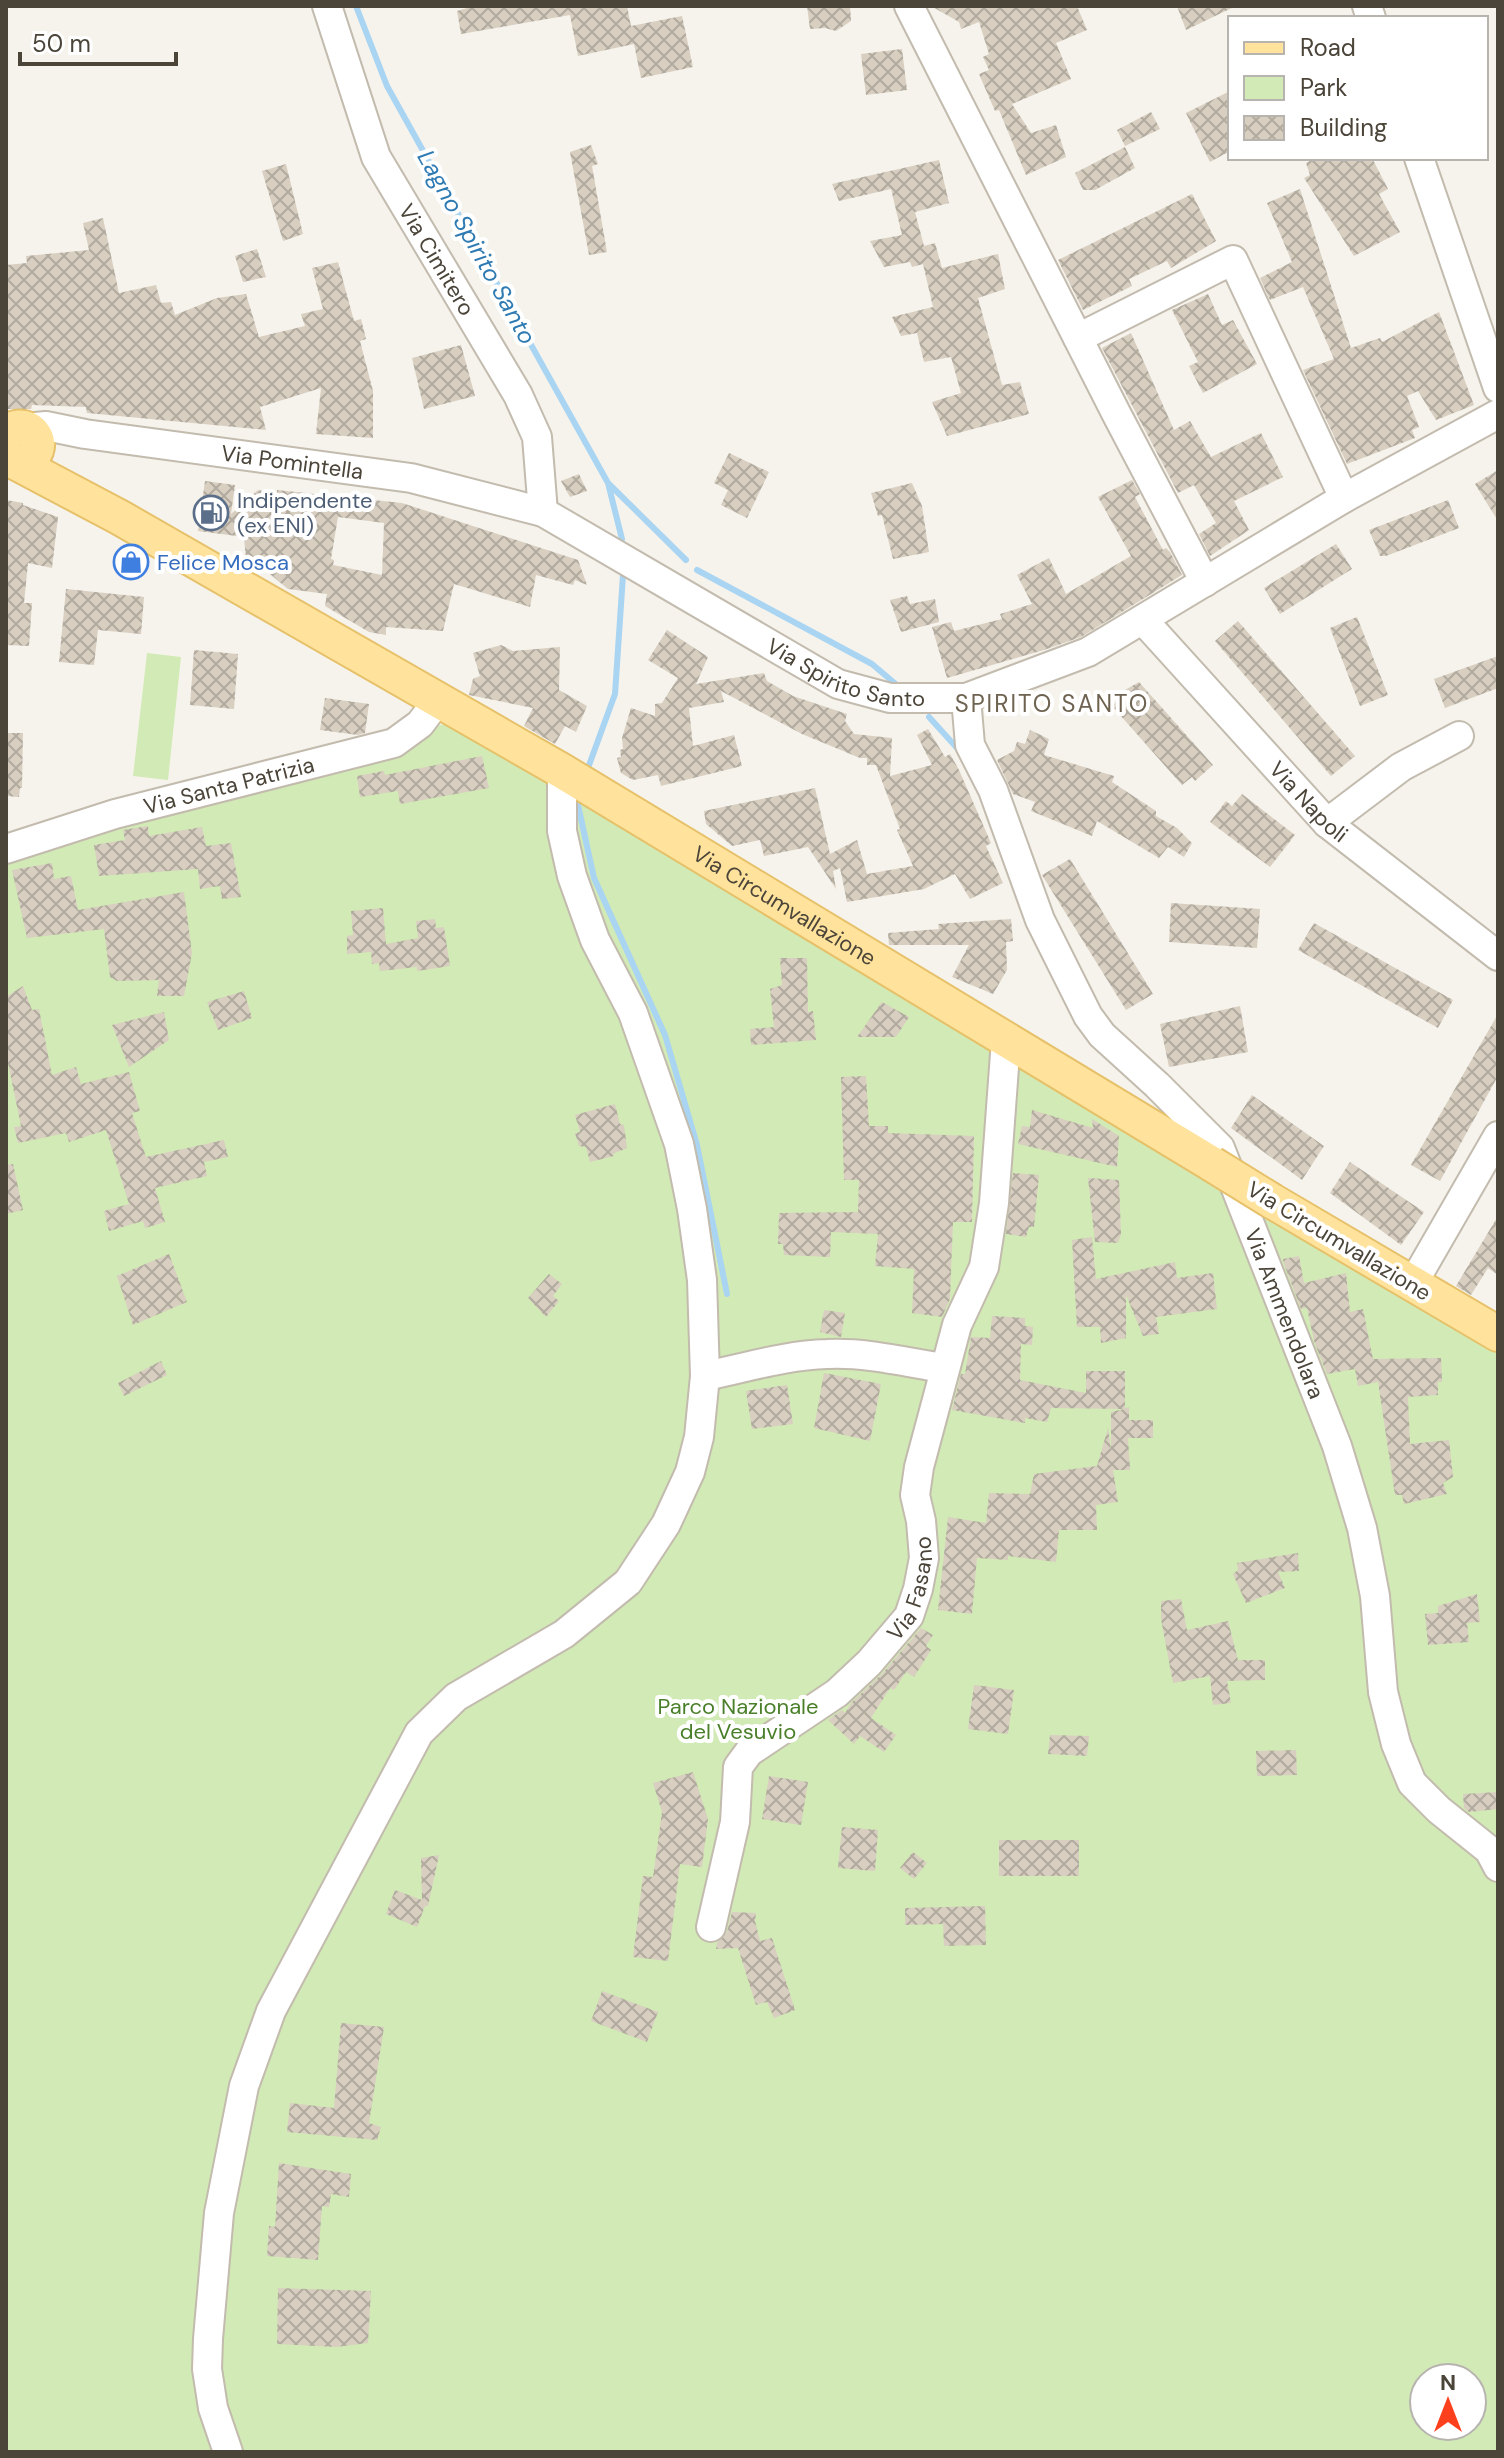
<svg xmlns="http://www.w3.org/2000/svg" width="1504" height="2458" font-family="'DM Sans',sans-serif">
  <defs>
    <pattern id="building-cross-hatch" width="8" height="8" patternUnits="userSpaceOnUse" patternTransform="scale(2)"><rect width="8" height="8" fill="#d8cfc1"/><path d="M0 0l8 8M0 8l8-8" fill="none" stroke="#b1aa9e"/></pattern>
  </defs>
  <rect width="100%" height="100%" fill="#f6f3ec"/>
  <path fill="#d2eab5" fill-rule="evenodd" d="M147,653L181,657L168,780L133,776Z
    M485,713L1498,1325V2452H6V842ZM1424,2378H1472V2426H1424Z"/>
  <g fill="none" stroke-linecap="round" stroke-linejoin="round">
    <path stroke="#a9d4f2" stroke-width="6" d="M356,6L387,86L608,483L622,539
      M609,484L686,560
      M697,570L872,664L898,686
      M929,717L957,748
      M588,768L615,694L623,575
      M576,796L594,878L665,1035L697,1145L727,1294"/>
  </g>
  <path fill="url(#building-cross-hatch)" fill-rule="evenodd" d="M474,6H627L631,26L682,16L693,67L641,78L634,44L578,56L570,15L461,34L457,11Z
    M807,6H850L851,21L836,31L825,28L810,29Z
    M931,6H1077L1087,30L1056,43L1071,79L1012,104L1031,133L1056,125L1066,157L1026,175L999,110L995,111L979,74L989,70L983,57L989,54L979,22L961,29L959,22Z
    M1177,6H1236L1186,30Z
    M902,49L907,90L866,95L861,54Z
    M1230,91V151L1210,162L1186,113Z
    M1151,112L1160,129L1125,146L1117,130Z
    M591,145L598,164L592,166L607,252L589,255L570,152Z
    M1125,147L1135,168L1095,190H1083L1075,173Z
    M1315,158H1372L1388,189L1379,194L1400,232L1354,256L1304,178L1310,175L1306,163Z
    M939,160L949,203L915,212L924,246L935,243L942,268L998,254L1005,289L978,298L1002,385L1020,382L1029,414L947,436L932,402L961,393L951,357L924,362L917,333L901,336L892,317L933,307L923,264L912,267L910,262L884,267L870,241L902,235L891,189L839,201L832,184Z
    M286,164L303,234L283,241L262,171Z
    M1300,189L1351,348L1380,338L1382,342L1439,312L1474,405L1436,420L1418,391L1407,396L1419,427L1412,430L1415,438L1347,464L1303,370L1334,359L1303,287L1270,300L1260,278L1292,262L1267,203Z
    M1192,194L1216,241L1171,268L1167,261L1129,279L1132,286L1083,310L1058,260Z
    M103,218L119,293L156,285L161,303L171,302L175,315L217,298L246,294L259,337L305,326L301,314L323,309L312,268L338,262L354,321L361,319L366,339L360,341L373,391V438L316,434L321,388L260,407L266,430L87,413L86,407L32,405L31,409H6V265L27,263L26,256L89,250L83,223Z
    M257,249L266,277L243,282L235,256Z
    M1208,294L1222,325L1233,320L1257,364L1203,393L1189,366L1198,362L1172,310Z
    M1131,333L1174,430L1190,421L1211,457L1261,433L1283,477L1234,501L1249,530L1210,556L1199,534L1216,523L1194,485L1178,493L1102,348Z
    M461,345L475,396L424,409L412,358Z
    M729,453L769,472L747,518L721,505L728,490L714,483Z
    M1498,470V521L1475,484Z
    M579,474L587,491L570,497L561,481Z
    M1132,480L1140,494L1135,497L1163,550L1166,548L1170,552L1182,575L1081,637L1044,650L947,678L932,627L951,622L954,631L1002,619L1000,614L1032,604L1017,575L1049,558L1066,594L1131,556L1098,497Z
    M205,481L235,485L231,514L258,490L277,493V490L402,503L578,560L587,585L575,580L573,585L536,575L530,607L454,584L443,631L386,627V635L369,632L325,606L327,594L288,589L265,570L266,560L246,559L244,537L198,531ZM338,517L384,523L382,575L333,565L334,560L331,559Z
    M912,483L922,506L929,552L893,559L882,515L878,516L871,493Z
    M6,500L23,503V505L58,517L52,568L28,563L24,603H32L29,646L6,645Z
    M1448,500L1459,528L1386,556H1380L1369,530Z
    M1336,544L1352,569L1280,614L1264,588Z
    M66,589L144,597L141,634L98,630L94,665L59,662Z
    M907,596L910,604L935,599L939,622L901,632L890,600Z
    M1357,617L1388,695L1360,706L1330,628Z
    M1238,621L1355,756L1331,776L1215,641Z
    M667,630L708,657L696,684L764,673L767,681L793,696L847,714L845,721L854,734L892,738L890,776L932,765L917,735L928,729L945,757L950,754L959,770L991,843L986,846L1003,883L970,899L955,874L924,889L847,902L840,868L833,871L836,889L808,847L764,856L760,840L732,846L706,824L704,811L815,788L830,854L857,840L867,874L913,866L897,830L900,829L876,765H867V758H860L802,734L721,691L724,702L689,708L693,746L734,735L742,766L661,786L658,775L633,780L621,773L617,758L621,757L620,750L623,749L622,738L631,708L655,716V704L662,703L678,678L648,660Z
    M501,645L513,651L560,647L559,690L587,706L576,732L565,726L555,744L524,726L533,708L469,695L473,679L480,676L473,653Z
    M194,650L238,654L234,709L190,705Z
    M1498,656V688L1445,708L1434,679Z
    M1139,682L1213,765L1195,781L1192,777L1182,785L1112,706L1121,697L1118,694Z
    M325,698L369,704L365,733L358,735L320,730Z
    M1030,730L1049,739L1044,755L1114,776L1112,782L1156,811V816L1177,828L1192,843L1184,857L1168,847L1159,858L1097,821L1092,836L1031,811L1035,802L1013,794L997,760L1014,751L1017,742L1025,744Z
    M6,733H23L22,788H20L19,797L6,796Z
    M482,756L489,788L400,804L398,791L360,797L357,776L384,771L385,775Z
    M1242,794L1295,835L1270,867L1210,822L1226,801L1232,806Z
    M148,826L149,836L202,827L206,846L231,843L241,897L222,899L220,886L200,889L198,869L99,876L94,845L125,840L123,830Z
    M1070,859L1153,994L1126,1010L1042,875Z
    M52,863L54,879L71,876L78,910L184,892L192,953L184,996H157L159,980L117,981L110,977L104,929L27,938L12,870Z
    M1171,903L1260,909L1257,948L1169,942Z
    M383,908L386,944L418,938L416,921L435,919L436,928L444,927L450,966L417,971V967L380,971L379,963L372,964L371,952L347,954V936L353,935L351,911Z
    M1011,919L1013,941L1006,942L1007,970L993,994L952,977L969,945H889L888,933L939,929L938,924Z
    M1314,923L1453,1000L1438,1028L1298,950Z
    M780,958H807L808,1012L813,1011L816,1040L751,1045L750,1029L774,1027L770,989L782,985Z
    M23,986L32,1010L39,1009L52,1075L76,1067L81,1084L129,1072L140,1111L132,1113L146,1157L224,1140L228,1157L204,1162L207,1176L155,1188L165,1222L145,1228L143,1221L109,1231L104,1211L129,1204L106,1130L69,1142L66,1133L18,1143L14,1127L21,1126L8,1063L6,1064V997Z
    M244,991L252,1018L218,1030L207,1002Z
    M882,1002L909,1017L896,1037H857Z
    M1240,1006L1248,1052L1169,1067L1160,1024Z
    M164,1012L169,1040L129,1067L112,1025Z
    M1498,1014V1076L1440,1181L1411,1165Z
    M866,1076L869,1126H888V1133L974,1136L972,1222H953L950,1299L942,1317L912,1313L914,1269L875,1266L878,1234L831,1232L830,1257L784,1255L783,1244H778L779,1213L858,1212L859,1180H844L841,1077Z
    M1252,1095L1324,1146L1302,1180L1231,1128Z
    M615,1104L620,1124L624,1125L627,1148L613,1154L614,1156L590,1162L586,1147L579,1146L575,1133L580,1132L575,1115Z
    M1032,1110L1093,1128L1092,1119L1119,1136L1117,1167L1018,1144L1022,1126L1030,1127Z
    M1350,1162L1424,1212L1401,1245L1330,1193Z
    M13,1164L23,1210L6,1214V1165Z
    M1013,1173L1039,1175L1034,1227H1029L1026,1237L1006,1234Z
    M1088,1178L1119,1180L1121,1234L1118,1243L1095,1242Z
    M1498,1216V1275L1488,1268L1471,1295L1456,1286Z
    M1092,1237L1096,1279L1175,1262L1177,1278L1213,1273L1217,1309L1156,1317L1159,1334L1143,1336L1126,1295V1338L1101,1343L1100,1327H1077L1072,1240Z
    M169,1254L187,1302L133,1325L117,1276Z
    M1299,1256L1304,1283L1346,1273L1350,1312L1363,1309L1373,1359L1441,1358L1442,1382H1438V1395L1408,1397L1410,1444L1449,1440L1453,1477L1443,1483L1447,1494L1404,1504L1402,1495H1395L1378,1382L1358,1386L1355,1369L1327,1374L1314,1341L1307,1308L1301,1309L1284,1264L1283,1259Z
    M549,1274L562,1284L553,1296L559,1301L546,1317L528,1298Z
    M824,1310L845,1313L841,1337L820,1332Z
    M992,1316L1025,1318V1326L1033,1327L1032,1345L1021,1344L1020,1380L1086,1393V1371H1125V1408L1129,1407V1420H1153V1438H1128L1130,1470H1113L1118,1502L1096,1505L1097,1530H1059L1056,1562L1008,1556V1560L977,1558L972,1614L938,1610L948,1517L986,1523L989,1493L1030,1494L1034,1474L1097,1466L1108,1428L1111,1450V1412L1124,1409L1051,1408L1047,1422L1025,1418V1423L952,1410L961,1374H965L971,1337L990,1338Z
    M161,1361L167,1375L124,1396L118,1383Z
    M824,1373L881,1384L870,1441L814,1428Z
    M787,1385L793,1424L752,1429L746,1391Z
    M1298,1553L1299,1571L1278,1572L1285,1588L1246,1603L1233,1574L1238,1570L1237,1563Z
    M1477,1594L1480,1622L1467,1623L1469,1642L1428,1645L1425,1614L1438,1613V1606Z
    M1181,1599L1187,1630L1228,1621L1238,1660H1265V1680L1227,1681L1231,1703L1213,1705L1210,1676L1173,1683L1161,1619V1601Z
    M921,1628L933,1635L926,1646L931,1650L914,1677L906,1672L894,1690L890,1688L871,1718L896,1735L884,1752L860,1736L854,1744L828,1720L842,1710L845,1713L851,1703L882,1674Z
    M974,1685L1014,1690L1008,1734L968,1729Z
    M1050,1735L1089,1736L1087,1756L1048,1754Z
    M1296,1750L1297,1775L1257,1776L1256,1751Z
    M693,1772L708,1819L702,1867L680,1864L668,1961L633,1957L643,1876L653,1877L662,1812L653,1783Z
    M769,1776L808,1782L801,1825L762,1819Z
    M1498,1792V1809L1469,1812L1464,1808L1463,1794Z
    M842,1827L878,1830L875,1871L838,1868Z
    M999,1840H1079V1876H999Z
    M913,1852L927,1863L914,1879L900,1868Z
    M439,1855L428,1906H425L417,1927L386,1914L395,1890L422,1900L421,1858Z
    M985,1906L986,1945L944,1946L943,1924L905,1925V1908Z
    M732,1912L756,1913L755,1921L760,1941L772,1938L795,2010L774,2018L767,2002L756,2005L738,1948L716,1949L717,1943L727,1932Z
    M602,1991L658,2012L647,2042L591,2021Z
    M341,2023L384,2027L369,2123L381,2127L377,2140L287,2132L290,2103L334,2108Z
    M279,2163L351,2174L349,2197L331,2194L329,2207L322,2206L318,2260L267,2256L269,2226L275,2227Z
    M278,2288L371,2291L368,2343L336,2347L277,2344Z"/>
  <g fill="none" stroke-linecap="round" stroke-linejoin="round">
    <g stroke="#c2bbae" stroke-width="32">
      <g id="minor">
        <path id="s1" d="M327,6L376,157L518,395L537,437L543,512"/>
        <path d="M909,6L1117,415L1205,582"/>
        <path d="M1367,6L1371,18"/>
        <path d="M1419,158L1498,388"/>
        <path d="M1078,338L1233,260L1344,498"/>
        <path id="s2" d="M25,428L46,426L85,434L411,478L543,512L838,684L890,698H966L1088,652L1344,498L1498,414"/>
        <path id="s3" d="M1143,620L1327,823L1498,956"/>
        <path id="s4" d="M966,698L970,745L993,790L1040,920L1088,1016L1102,1035L1157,1085L1220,1148L1337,1446L1362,1528L1375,1596L1383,1692L1396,1744L1412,1783L1439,1810L1489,1850L1498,1867"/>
        <path d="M1327,823L1401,767L1459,736"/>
        <path id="s5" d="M6,849L115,814L394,743L420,724L438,700"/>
        <path d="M1412,1285L1498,1136"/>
        <path d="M705,1376C745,1368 786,1355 827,1354C866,1352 905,1362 943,1368"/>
        <path id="s6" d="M711,1927L735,1822L738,1767L749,1752L837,1693L869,1663L909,1616L918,1589L924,1558L921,1521L915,1495L919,1467L957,1325L984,1267L994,1203L1006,1040"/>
        <path d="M228,2452L213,2408L207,2369L208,2339L219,2213L244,2086L271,2011L419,1733L456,1697L564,1634L628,1582L666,1524L690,1472L699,1437L705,1376L702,1280L692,1209L679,1144L633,1013L595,940L572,876L562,831V771"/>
      </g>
    </g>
    <g stroke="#e6c16a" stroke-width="38">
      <g id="major">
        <path d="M6,433C31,414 52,450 23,463L11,461L6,457"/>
        <path id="s7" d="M17,463L119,517L562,771L1212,1164"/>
        <path d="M1272,1201L1498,1334"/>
      </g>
    </g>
    <use href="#minor" stroke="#fff" stroke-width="28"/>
    <use href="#major" stroke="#ffe39c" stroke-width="34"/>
    <g stroke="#e6c16a" stroke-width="38" stroke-linecap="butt">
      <path id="major-bridge" d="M1212,1164L1272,1201"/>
    </g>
    <use href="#major-bridge" stroke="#ffe39c" stroke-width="34"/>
  </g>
  <defs>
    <g id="fuel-ring" transform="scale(1.8)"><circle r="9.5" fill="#fff" stroke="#5c6f8a" stroke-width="1.5"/><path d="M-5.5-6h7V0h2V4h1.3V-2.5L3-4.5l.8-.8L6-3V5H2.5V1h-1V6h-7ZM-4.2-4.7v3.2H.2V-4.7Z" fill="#5c6f8a"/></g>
    <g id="shop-ring" transform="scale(1.8)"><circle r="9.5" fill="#fff" stroke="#3f7fe0" stroke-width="1.5"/><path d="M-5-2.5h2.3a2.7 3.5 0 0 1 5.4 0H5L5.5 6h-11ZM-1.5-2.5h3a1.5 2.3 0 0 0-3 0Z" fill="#3f7fe0"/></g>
  </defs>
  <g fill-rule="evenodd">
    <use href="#fuel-ring" x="211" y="513"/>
    <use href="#shop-ring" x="131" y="562"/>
  </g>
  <g text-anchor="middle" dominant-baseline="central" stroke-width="8" stroke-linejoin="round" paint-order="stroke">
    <g font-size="22" fill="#4b4439" stroke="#fff">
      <text stroke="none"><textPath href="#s1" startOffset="278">Via Cimitero</textPath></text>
      <text stroke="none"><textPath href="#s2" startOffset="270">Via Pomintella</textPath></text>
      <text stroke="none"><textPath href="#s2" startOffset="872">Via Spirito Santo</textPath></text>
      <text stroke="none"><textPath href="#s5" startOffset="232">Via Santa Patrizia</textPath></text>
      <text stroke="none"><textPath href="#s3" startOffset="246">Via Napoli</textPath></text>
      <text stroke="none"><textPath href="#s7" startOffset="886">Via Circumvallazione</textPath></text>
      <text transform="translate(1339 1241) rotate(31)">Via Circumvallazione</text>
      <text stroke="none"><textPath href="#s4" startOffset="708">Via Ammendolara</textPath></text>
      <text stroke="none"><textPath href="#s6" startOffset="420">Via Fasano</textPath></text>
    </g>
    <g font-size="22" fill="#4e5e75" stroke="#fff" text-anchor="start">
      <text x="237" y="500">Indipendente<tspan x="237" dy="25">(ex ENI)</tspan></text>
    </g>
    <g font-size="22" fill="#366cbe" stroke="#fff" text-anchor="start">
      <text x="157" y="562">Felice Mosca</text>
    </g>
    <g font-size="22" fill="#4a7f2a" stroke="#fff">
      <text x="738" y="1706">Parco Nazionale<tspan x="738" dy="25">del Vesuvio</tspan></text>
    </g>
    <g font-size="24" font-style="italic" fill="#2e7ab2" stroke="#fff">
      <text transform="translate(477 247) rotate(61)">Lagno Spirito Santo</text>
    </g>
    <g font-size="24" letter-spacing="2" fill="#6e6250" stroke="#fff">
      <text x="1052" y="703">SPIRITO SANTO</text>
    </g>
  </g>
  <rect width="1504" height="2458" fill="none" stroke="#4b4439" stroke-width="16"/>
  <rect x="1228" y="16" width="260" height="144" fill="#ffffff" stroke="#b7b4b0" stroke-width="2"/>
  <rect x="1244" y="42" width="40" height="12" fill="#ffe39c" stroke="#b7b4b0" stroke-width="2"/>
  <text x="1300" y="56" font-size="24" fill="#4b4439">Road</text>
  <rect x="1244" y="76" width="40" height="24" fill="#d2eab5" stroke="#b7b4b0" stroke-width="2"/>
  <text x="1300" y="96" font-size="24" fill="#4b4439">Park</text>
  <rect x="1244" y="116" width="40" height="24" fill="url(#building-cross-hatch)" stroke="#b7b4b0" stroke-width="2"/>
  <text x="1300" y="136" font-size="24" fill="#4b4439">Building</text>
  <g transform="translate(1448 2402)"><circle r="38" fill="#ffffff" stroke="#b7b4b0" stroke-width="2"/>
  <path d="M0-6L14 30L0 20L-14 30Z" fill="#fc3f1d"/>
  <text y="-12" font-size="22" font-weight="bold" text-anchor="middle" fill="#4b4439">N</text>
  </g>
  <path d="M20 52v12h156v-12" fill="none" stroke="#4b4439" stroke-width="4"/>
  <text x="32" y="52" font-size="24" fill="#4b4439" stroke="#ffffff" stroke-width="6" paint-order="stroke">50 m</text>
</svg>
